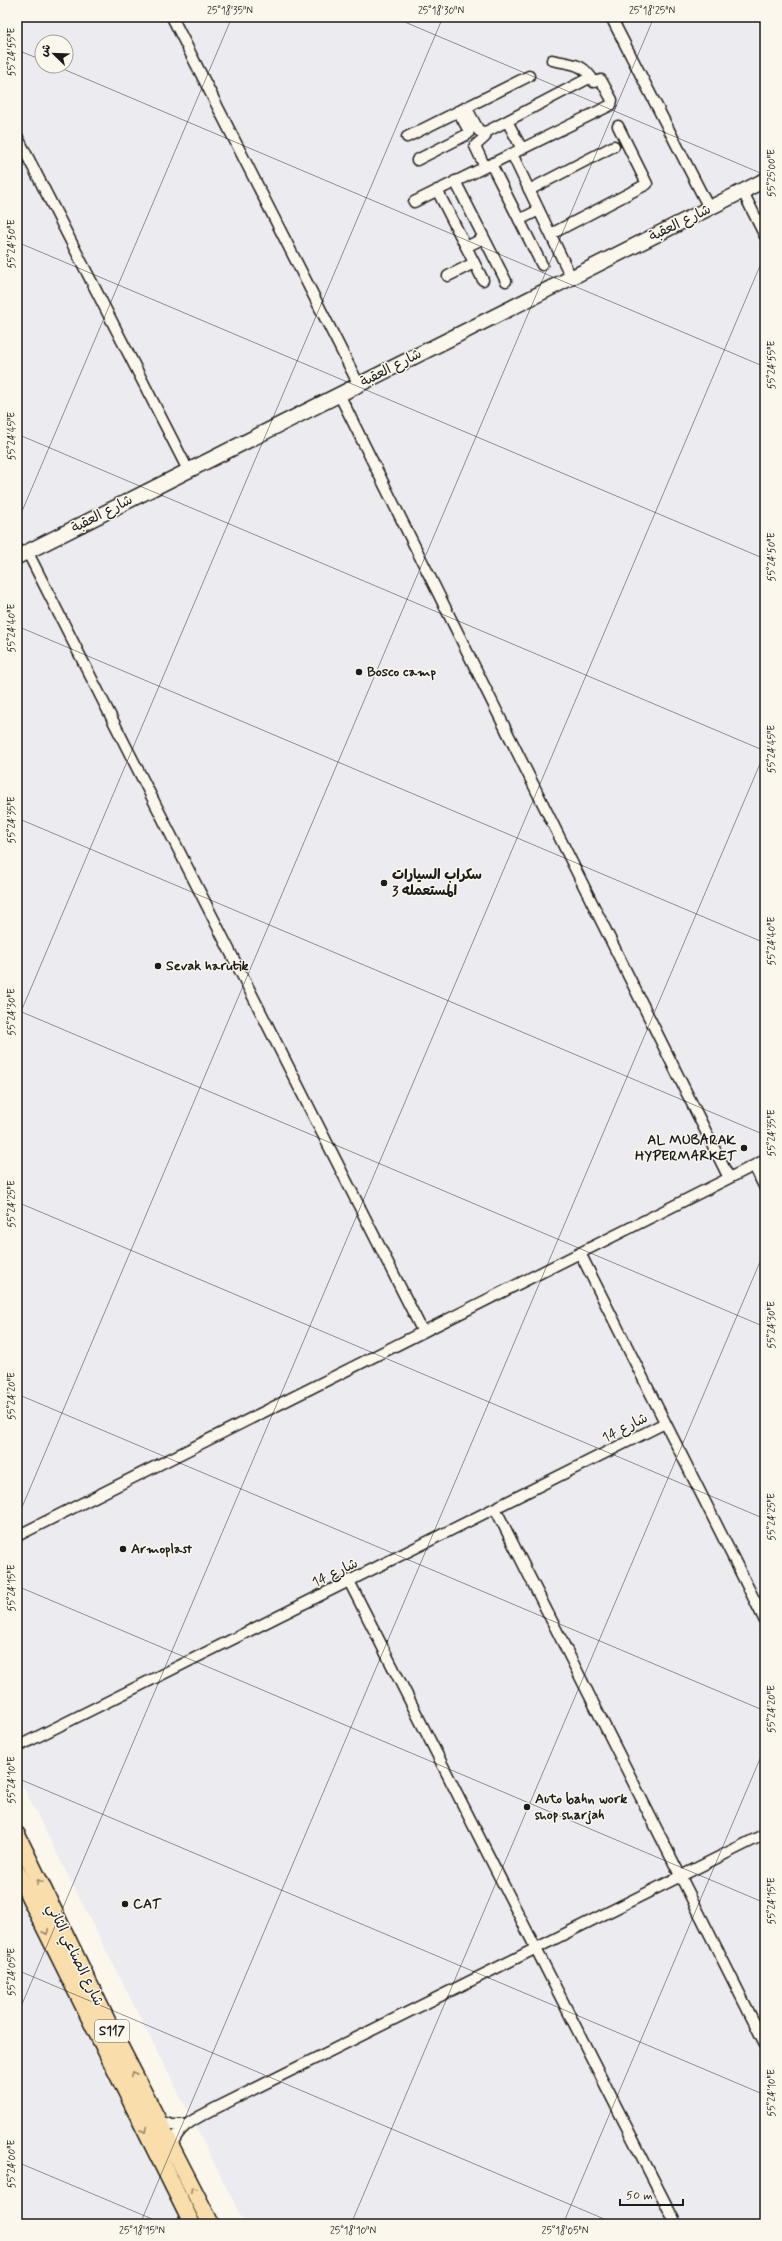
<svg xmlns="http://www.w3.org/2000/svg" width="782" height="2241" font-family="Mynerve,'Playpen Sans Arabic',sans-serif">
  <rect width="100%" height="100%" fill="#fbf7ec"/>
  <filter id="ink" filterUnits="userSpaceOnUse"><feTurbulence type="fractalNoise" baseFrequency=".025" numOctaves="2"/><feDisplacementMap in="SourceGraphic" scale="8" xChannelSelector="R" yChannelSelector="G"/><feConvolveMatrix kernelMatrix="1 2 1 2 8 2 1 2 1" color-interpolation-filters="sRGB"/></filter>
  <g filter="url(#ink)">
    <path fill="#ececf0" fill-rule="evenodd" d="M17,17H765V2224H245L17,1775ZM42,42H66V66H42Z
      M17,1879L191,2224H17Z"/>
    <g fill="none" stroke-linecap="round" stroke-linejoin="round">
      <g stroke="#1c1c1c" stroke-width="13">
        <path id="street" d="M172,17L359,385
          M611,17L709,208
          M466,107L479,131L486,132L591,77
          M507,121L522,149
          M17,136L188,470
          M407,137L529,76
          M512,154L571,277
          M417,160L468,134L469,131L458,111
          M491,164L542,265
          M485,167L475,146L485,137L486,132
          M455,181L506,281
          M437,190L483,280
          M529,190L614,146
          M743,192L765,236
          M414,202L611,105L612,100L601,80L594,82C583,62 572,65 552,60
          M519,220L539,210
          M551,234L647,184L618,126
          M466,247L484,238
          M448,276L474,263
          M339,394L729,1178
          M27,551L423,1332
          M754,1166L765,1188
          M580,1253L765,1621
          M495,1508L765,2044
          M17,1536L765,1160
          M349,1581L676,2224
          M17,1747L665,1423
          M158,2121L173,2125H184
          M171,2148C178,2125 195,2119 214,2109L765,1834"/>
      </g>
      <g stroke="#1c1c1c" stroke-width="17">
        <path id="secondary" d="M17,557L765,180"/>
      </g>
      <g stroke="#1c1c1c" stroke-width="19">
        <path id="primary" d="M17,1835L111,2029L211,2224
          M17,1872L192,2224"/>
      </g>
      <use href="#street" stroke="#fbf7ec" stroke-width="10"/>
      <use href="#secondary" stroke="#fbf7ec" stroke-width="14"/>
      <use href="#primary" stroke="#f9deab" stroke-width="16"/>
    </g>
    <defs><path id="oneway-chevron" d="M-2-3.5L2.5 0L-2 3.5" fill="none" stroke-width="1.6" stroke-linecap="round" stroke-linejoin="round"/></defs>
    <g stroke="#96876b">
      <use href="#oneway-chevron" transform="translate(39 1882) rotate(-116)"/>
      <use href="#oneway-chevron" transform="translate(46 1932) rotate(64)"/>
      <use href="#oneway-chevron" transform="translate(134 2074) rotate(-117)"/>
      <use href="#oneway-chevron" transform="translate(144 2130) rotate(63)"/>
      <use href="#oneway-chevron" transform="translate(193 2189) rotate(-118)"/>
    </g>
  </g>
  <path fill="none" stroke="#1c1c1c" stroke-width="1" stroke-opacity="0.45" d="M393,17L765,175M17,26L21,17M17,50L42,60M56,66L765,367M17,242L765,559M17,434L765,751M17,523L232,17M17,626L765,943M17,818L765,1135M17,1010L765,1327M17,1021L443,17M17,1202L765,1519M17,1394L765,1711M17,1519L654,17M17,1586L765,1903M17,1778L765,2095M17,1970L616,2224M17,2016L765,254M17,2162L164,2224M140,2224L765,752M351,2224L765,1250M563,2224L765,1747"/>
  <g fill="#1c1c1c" stroke="#fbf7ec" stroke-width="1.5">
    <circle cx="359" cy="672" r="4"/>
    <circle cx="384" cy="883" r="4"/>
    <circle cx="158" cy="966" r="4"/>
    <circle cx="744" cy="1148" r="4"/>
    <circle cx="123" cy="1549" r="4"/>
    <circle cx="527" cy="1807" r="4"/>
    <circle cx="125" cy="1904" r="4"/>
  </g>
  <g text-anchor="middle" dominant-baseline="central" stroke-width="3" stroke-linejoin="round" paint-order="stroke">
    <rect fill="#fbf7ec" stroke="#5f5e5a" stroke-width="1" x="95" y="2020" width="34" height="22" rx="3"/>
    <g font-size="13" font-weight="bold" fill="#1c1c1c">
      <text x="112" y="2031">S117</text>
    </g>
    <g font-size="14" fill="#1c1c1c" stroke="#fbf7ec">
      <text transform="translate(680 223) rotate(-26)">شارع العقبة</text>
      <text transform="translate(391 368) rotate(-27)">شارع العقبة</text>
      <text transform="translate(102 514) rotate(-27)">شارع العقبة</text>
      <text transform="translate(625 1428) rotate(-27)">شارع 14</text>
      <text transform="translate(335 1573) rotate(-26)">شارع 14</text>
      <text transform="translate(75 1955) rotate(64)">شارع الصناعي الثاني</text>
    </g>
    <g font-size="14" font-weight="bold" fill="#1c1c1c" stroke="#fbf7ec" text-anchor="start">
      <text x="367" y="672">Bosco camp</text>
      <text x="392" y="875">سكراب السيارات<tspan x="392" dy="16">المستعمله 3</tspan></text>
      <text x="166" y="966">Sevak harutik</text>
      <text x="736" y="1140" text-anchor="end">AL MUBARAK<tspan x="736" dy="16">HYPERMARKET</tspan></text>
      <text x="131" y="1549">Armoplast</text>
      <text x="535" y="1799">Auto bahn work<tspan x="535" dy="16">shop sharjah</tspan></text>
      <text x="133" y="1904">CAT</text>
    </g>
  </g>
  <rect width="782" height="2241" fill="none" stroke="#fbf7ec" stroke-width="44"/>
  <g transform="translate(54 54) rotate(293)"><circle r="19" fill="#fbf7ec" stroke="#a29f99"/>
  <path d="M0-3L7 15L0 10L-7 15Z" fill="#1c1c1c"/>
  <text y="-6" font-size="11" font-weight="bold" text-anchor="middle" fill="#1c1c1c">ش</text>
  </g>
  <path d="M620 2199v6h63v-6" fill="none" stroke="#1c1c1c" stroke-width="2"/>
  <text x="626" y="2199" font-size="12" fill="#1c1c1c" stroke="#fbf7ec" stroke-width="3" paint-order="stroke">50 m</text>
  <rect x="22" y="22" width="738" height="2197" fill="none" stroke="#1c1c1c" stroke-width="1.5"/>
  <g font-size="10" text-anchor="middle" fill="#1c1c1c">
    <text x="230" y="14">25°18'35"N</text>
    <text x="441" y="14">25°18'30"N</text>
    <text x="652" y="14">25°18'25"N</text>
    <text transform="translate(11 52) rotate(-90)" y="4">55°24'55"E</text>
    <text transform="translate(771 173) rotate(-90)" y="4">55°25'00"E</text>
    <text transform="translate(11 244) rotate(-90)" y="4">55°24'50"E</text>
    <text transform="translate(771 365) rotate(-90)" y="4">55°24'55"E</text>
    <text transform="translate(11 436) rotate(-90)" y="4">55°24'45"E</text>
    <text transform="translate(771 557) rotate(-90)" y="4">55°24'50"E</text>
    <text transform="translate(11 628) rotate(-90)" y="4">55°24'40"E</text>
    <text transform="translate(771 749) rotate(-90)" y="4">55°24'45"E</text>
    <text transform="translate(11 820) rotate(-90)" y="4">55°24'35"E</text>
    <text transform="translate(771 941) rotate(-90)" y="4">55°24'40"E</text>
    <text transform="translate(11 1012) rotate(-90)" y="4">55°24'30"E</text>
    <text transform="translate(771 1133) rotate(-90)" y="4">55°24'35"E</text>
    <text transform="translate(11 1204) rotate(-90)" y="4">55°24'25"E</text>
    <text transform="translate(771 1325) rotate(-90)" y="4">55°24'30"E</text>
    <text transform="translate(11 1396) rotate(-90)" y="4">55°24'20"E</text>
    <text transform="translate(771 1517) rotate(-90)" y="4">55°24'25"E</text>
    <text transform="translate(11 1588) rotate(-90)" y="4">55°24'15"E</text>
    <text transform="translate(771 1709) rotate(-90)" y="4">55°24'20"E</text>
    <text transform="translate(11 1780) rotate(-90)" y="4">55°24'10"E</text>
    <text transform="translate(771 1901) rotate(-90)" y="4">55°24'15"E</text>
    <text transform="translate(11 1972) rotate(-90)" y="4">55°24'05"E</text>
    <text transform="translate(771 2093) rotate(-90)" y="4">55°24'10"E</text>
    <text transform="translate(11 2164) rotate(-90)" y="4">55°24'00"E</text>
    <text x="142" y="2234">25°18'15"N</text>
    <text x="353" y="2234">25°18'10"N</text>
    <text x="565" y="2234">25°18'05"N</text>
  </g>
</svg>
